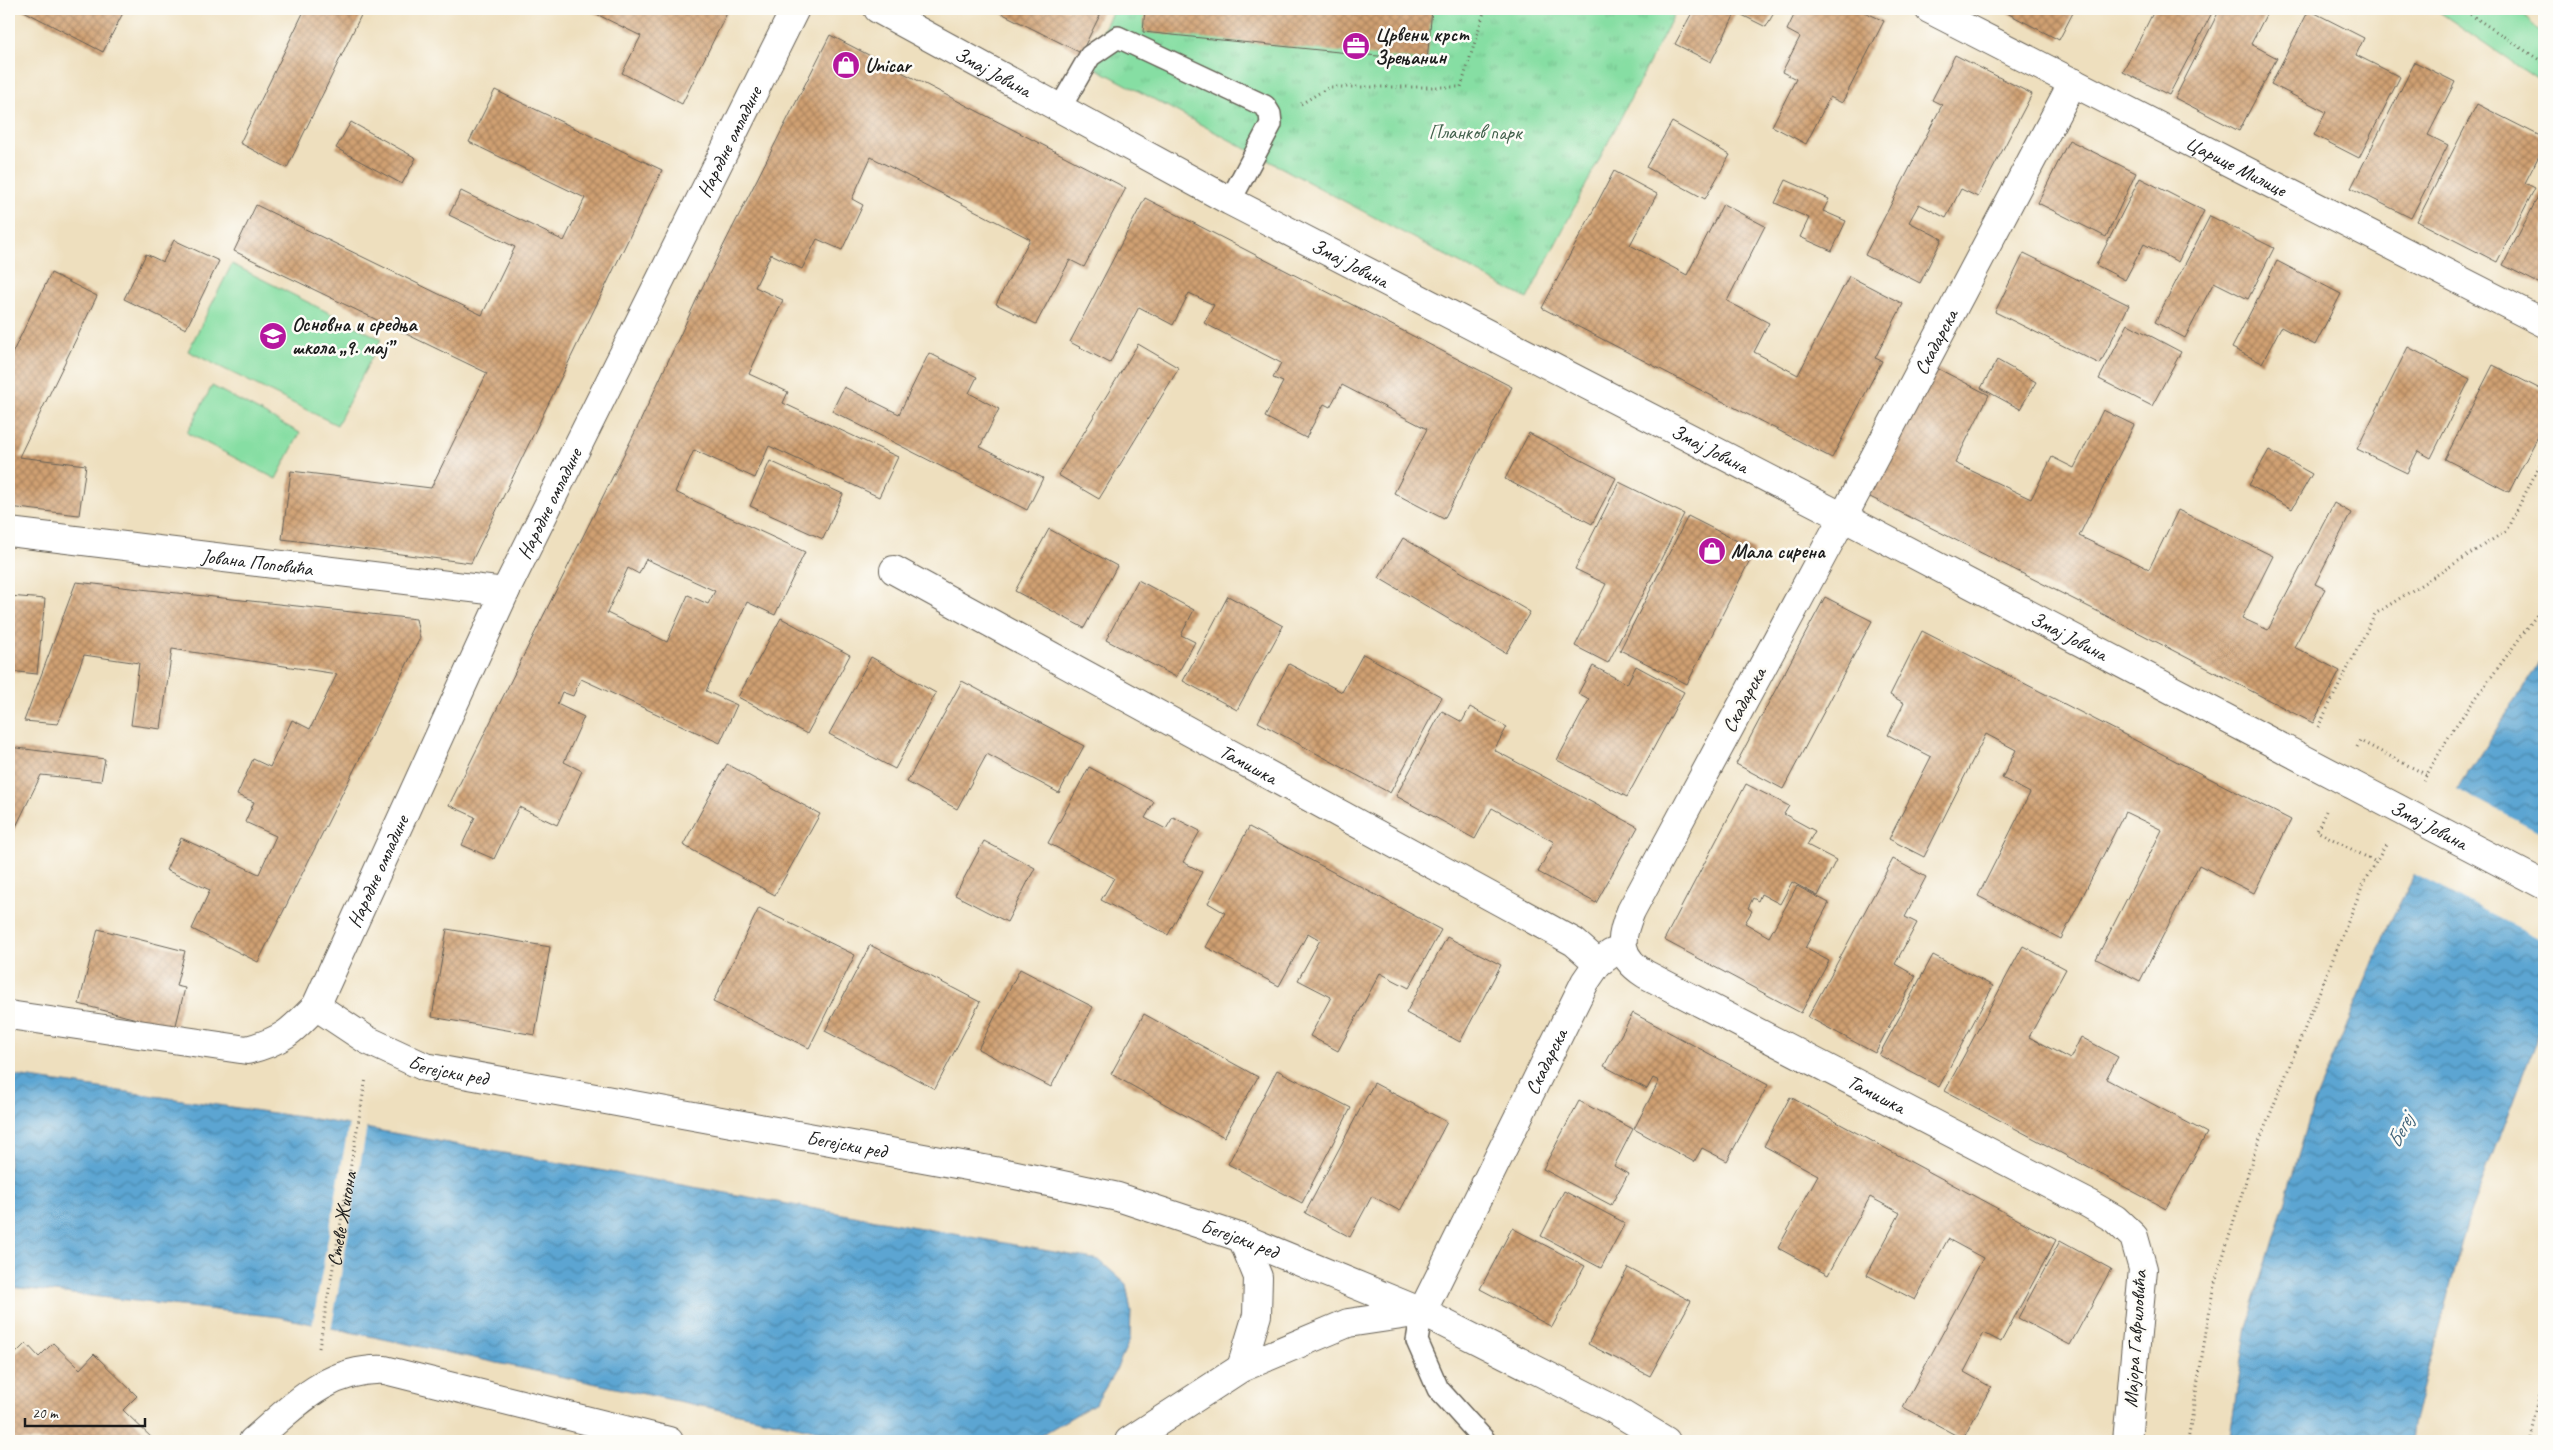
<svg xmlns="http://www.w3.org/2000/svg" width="2553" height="1450" font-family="Caveat,sans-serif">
  <defs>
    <pattern id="park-tufts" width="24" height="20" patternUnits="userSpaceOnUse" patternTransform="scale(1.25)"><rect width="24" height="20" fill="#86dea3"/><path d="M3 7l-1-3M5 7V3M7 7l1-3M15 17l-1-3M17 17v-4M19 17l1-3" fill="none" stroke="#73be8c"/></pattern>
    <pattern id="water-waves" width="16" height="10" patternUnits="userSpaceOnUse" patternTransform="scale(1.25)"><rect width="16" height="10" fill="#5ba5d2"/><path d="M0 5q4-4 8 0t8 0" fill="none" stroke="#4a86aa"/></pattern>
    <pattern id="building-cross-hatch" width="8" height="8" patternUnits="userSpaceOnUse" patternTransform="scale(1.25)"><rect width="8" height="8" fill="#d0a072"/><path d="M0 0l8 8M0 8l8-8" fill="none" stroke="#a8825d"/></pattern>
  </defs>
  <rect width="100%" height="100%" fill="#fdfcf7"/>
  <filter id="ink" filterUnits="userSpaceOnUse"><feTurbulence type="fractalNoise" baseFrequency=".02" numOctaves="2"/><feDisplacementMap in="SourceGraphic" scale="10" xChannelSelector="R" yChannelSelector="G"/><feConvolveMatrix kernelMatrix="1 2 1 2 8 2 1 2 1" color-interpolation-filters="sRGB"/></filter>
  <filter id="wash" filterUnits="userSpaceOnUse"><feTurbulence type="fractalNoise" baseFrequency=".0096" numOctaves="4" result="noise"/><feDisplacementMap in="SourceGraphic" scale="20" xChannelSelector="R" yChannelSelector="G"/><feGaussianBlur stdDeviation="1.12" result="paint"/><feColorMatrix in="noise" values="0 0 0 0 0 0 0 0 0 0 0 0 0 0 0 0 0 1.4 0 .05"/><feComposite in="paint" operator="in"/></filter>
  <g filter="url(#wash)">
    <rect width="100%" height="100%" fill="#eedfbe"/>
    <path fill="#86dea3" stroke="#517d60" d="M2435,9H2519L2544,37V84Z
      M232,264L381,339L337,425L188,351Z
      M212,386L300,433L276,479L187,433Z"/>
    <path fill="url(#park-tufts)" stroke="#517d60" d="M1114,9H1677L1527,299L1086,63Z"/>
    <path fill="url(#water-waves)" stroke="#3c6077" d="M2544,656V1019L2469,1216L2413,1424L2411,1441H2229L2247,1327L2314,1103L2387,929L2455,793Z
      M9,1075L315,1119L1099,1260L1126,1284L1131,1311L1130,1339L1115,1372L1096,1403L1031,1441H867L279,1317L9,1287Z"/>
    <path fill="#eedfbe" d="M2455,788L2544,834V941L2412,873Z
      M349,1123L367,1126L331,1331L312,1327Z"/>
    <g id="blocks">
      <path fill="url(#building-cross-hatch)" fill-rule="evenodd" d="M20,9H125L103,52Z
        M305,9H364L287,168L240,143Z
        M586,9H729L682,104L622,73L641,36Z
        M993,9H1103L1081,53Z
        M1145,9H1432L1427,61L1143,32Z
        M1694,9H1776L1766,27L1736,12L1711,62L1675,44Z
        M1797,9H1858L1884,21L1842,103L1830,97L1806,144L1772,126L1796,79L1782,72L1800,37L1787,30Z
        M2007,9H2075L2059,40L2005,12Z
        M2155,9H2214L2169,95L2123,72Z
        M2220,9H2269L2251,44L2277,58L2239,131L2175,98Z
        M2309,10L2364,38L2356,55L2400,77L2359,158L2314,135L2326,112L2271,84Z
        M830,35L1126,188L1084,267L1070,260L1036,324L996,304L1030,239L871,157L852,199L863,205L842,250L817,239L802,269L771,254L755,287L783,300L749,374L788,392L783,403L898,457L888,478L879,497L769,446L755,478L694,450L675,492L805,552L775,615L747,602L706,691L737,705L720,743L581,679L573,696L562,692L557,704L584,717L564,762L582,771L557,825L519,807L494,859L462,845L475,817L449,805L639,424L701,290ZM646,559L715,591L708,604L688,595L667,642L607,613L628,568L639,574Z
        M1955,55L2032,94L1978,197L1961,189L1946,218L1919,204L1909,222L1942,239L1920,283L1865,255L1942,105L1932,100Z
        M2415,62L2455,82L2428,135L2448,145L2411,218L2351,188Z
        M495,90L662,170L471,563L282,539L291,471L431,488L487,373L234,251L256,205L482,315L515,247L449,215L461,191L564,241L585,198L469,142Z
        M2477,104L2544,138V146L2525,183L2535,188L2497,262L2417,221Z
        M351,122L416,158L402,184L336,148Z
        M1672,122L1730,155L1705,199L1646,167Z
        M2069,140L2136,173L2106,237L2038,203Z
        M1614,171L1657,194L1630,245L1687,275L1723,204L1765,226L1727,301L1769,323L1754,352L1798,375L1849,276L1903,304L1875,358L1882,361L1832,458L1542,308Z
        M2140,178L2204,211L2178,262L2144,244L2125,280L2096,265Z
        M1786,180L1829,199L1823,211L1846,221L1832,251L1800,237L1809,218L1775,203Z
        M2541,191L2544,193V286L2503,265Z
        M1145,198L1512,387L1444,519L1394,493L1427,429L1342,385L1330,407L1324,404L1306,438L1265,417L1283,382L1273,378L1281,363L1204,323L1214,305L1189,293L1173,325L1139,307L1110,363L1070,342Z
        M2210,216L2274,248L2248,299L2214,282L2185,338L2155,322Z
        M174,240L219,261L186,329L124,299L146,254L163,262Z
        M2024,253L2129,305L2100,364L1995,312Z
        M2277,261L2341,294L2315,345L2281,327L2262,363L2232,348Z
        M51,273L97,296L19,457L86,465L79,515L9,507V360Z
        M2128,324L2181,352L2152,406L2099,379Z
        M1138,344L1179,368L1099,499L1058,475Z
        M2408,347L2470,379L2431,458L2418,451L2407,473L2357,449Z
        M929,353L977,377L969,393L999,409L980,447L1043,478L1027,510L832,411L844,387L899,414Z
        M1997,360L2036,382L2020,409L1981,388Z
        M2493,365L2544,391V425L2509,492L2445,459Z
        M1933,366L1989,395L1955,463L2031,499L2052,457L2074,468L2103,410L2134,425L2079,536L2149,569L2178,510L2273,556L2242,618L2268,630L2334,503L2351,513L2315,584L2325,589L2294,647L2340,671L2313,723L2095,610L1868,496Z
        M1529,433L1616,478L1592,524L1505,479Z
        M2269,450L2312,474L2292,509L2249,485Z
        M770,461L843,494L823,539L750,506Z
        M1619,482L1684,514L1608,663L1575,646L1606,584L1575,569Z
        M1688,516L1755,550L1687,684L1620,650Z
        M1049,529L1117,566L1084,628L1015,591Z
        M1403,538L1530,612L1506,653L1379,578Z
        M1138,580L1194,610L1181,635L1195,642L1176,677L1106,640Z
        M76,582L416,619L420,638L258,962L192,929L210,890L166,870L181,838L259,874L276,836L245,822L254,802L237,795L253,759L270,767L292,720L310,729L337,674L172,649L161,729L131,725L139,663L84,655L58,724L24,721Z
        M9,596L45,599L37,674L9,671Z
        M1228,596L1283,626L1237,710L1183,681Z
        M1825,597L1872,621L1783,789L1736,764Z
        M781,618L850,655L807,734L738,697Z
        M1922,631L2291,820L2254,893L2199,865L2140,981L2096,959L2162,830L2125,812L2061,939L1978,896L2030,793L2002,778L2016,750L1986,734L1924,857L1889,839L1931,757L1888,735L1904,703L1890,695Z
        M1363,654L1442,697L1390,793L1258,722L1289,664L1342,692Z
        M871,657L936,693L895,769L829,734Z
        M1593,666L1627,684L1636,666L1684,692L1627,797L1557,760L1589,700L1578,694Z
        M962,681L1084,746L1059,793L987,754L957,809L907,782Z
        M1470,707L1507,727L1494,750L1638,827L1596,903L1538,872L1554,842L1492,808L1475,839L1396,796L1442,711L1462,722Z
        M9,747L105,759L101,781L41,775L9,841Z
        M727,764L820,814L775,895L683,845Z
        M1089,767L1154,802L1145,818L1166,829L1173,817L1200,831L1183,862L1202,872L1168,935L1101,900L1114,878L1048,843Z
        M1746,784L1789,806L1784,814L1815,831L1807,845L1836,860L1818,896L1792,882L1780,904L1761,894L1758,901L1753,898L1748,908L1752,911L1745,923L1769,937L1797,886L1829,903L1805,948L1829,961L1801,1013L1664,940Z
        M1249,827L1441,930L1409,988L1380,973L1338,1051L1310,1036L1331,997L1298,980L1320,940L1308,933L1279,986L1206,947L1225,913L1208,903Z
        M984,841L1035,868L1007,922L955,895Z
        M1893,859L1926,877L1905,917L1917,923L1895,964L1916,976L1875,1053L1808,1017Z
        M759,908L855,955L809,1048L713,1002Z
        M98,929L185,951L176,986L185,988L175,1029L79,1004Z
        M447,929L550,947L535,1035L432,1017Z
        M1447,937L1501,965L1460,1042L1406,1013Z
        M870,945L980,1002L935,1089L825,1031Z
        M2023,946L2066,969L2029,1037L2070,1059L2081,1037L2118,1057L2106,1079L2207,1133L2166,1209L1945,1091Z
        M1933,955L1993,986L1939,1087L1879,1055Z
        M1020,969L1093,1007L1051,1087L978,1049Z
        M1633,1013L1768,1085L1727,1161L1702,1148L1694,1162L1634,1129L1659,1081L1653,1078L1647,1089L1604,1066Z
        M1144,1014L1258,1077L1224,1137L1111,1074Z
        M1277,1070L1351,1108L1302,1203L1228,1164Z
        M1374,1083L1447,1122L1400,1211L1372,1196L1350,1237L1305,1213Z
        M1790,1097L2056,1240L2001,1342L1984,1333L1964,1372L1991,1387L1963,1439L1903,1407L1983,1258L1948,1239L1915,1300L1867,1275L1900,1213L1870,1197L1828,1275L1778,1248L1818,1175L1764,1146Z
        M1579,1101L1633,1129L1614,1166L1628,1174L1611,1205L1543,1169Z
        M1564,1191L1625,1223L1601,1268L1541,1236Z
        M1512,1228L1585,1266L1552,1327L1480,1289Z
        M2060,1241L2111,1269L2070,1345L2018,1318Z
        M1628,1268L1691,1301L1650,1376L1588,1344Z
        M26,1343L39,1357L53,1343L80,1369L94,1354L137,1396L123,1410L155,1441H9V1415L11,1413L9,1411V1360Z
        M289,1436L294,1441H284Z"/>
    </g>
  </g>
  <g filter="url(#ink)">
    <use href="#blocks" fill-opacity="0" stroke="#666055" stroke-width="1"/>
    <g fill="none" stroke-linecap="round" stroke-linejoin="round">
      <g stroke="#666055" stroke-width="24">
        <path id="lane" d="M1060,108L1090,56L1118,37L1265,106L1270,114L1271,124L1230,201
          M1422,1312L1417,1341L1438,1389L1485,1441"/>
      </g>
      <g stroke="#666055" stroke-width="30">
        <g id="street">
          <path id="s2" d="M1929,9L2544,323"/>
          <path id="s3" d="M1843,517L2073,82"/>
          <path id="s4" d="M9,532L505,592"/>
          <path id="s5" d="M894,570L1574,942L1598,963"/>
          <path id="s6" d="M316,1006L367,1040L425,1067L1011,1174L1118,1197L1242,1238L1422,1312L1613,1409L1666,1441"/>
          <path id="s7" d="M9,1015L247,1050C282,1041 291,1032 316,1006L505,592L795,9"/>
          <path d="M1241,1368L1257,1315L1258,1277L1242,1238"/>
          <path d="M253,1441C293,1407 328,1367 385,1370L669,1441"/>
          <path id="s8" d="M1129,1441L1241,1368L1348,1323L1422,1312L1585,982L1598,963L1612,953"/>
        </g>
      </g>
      <g stroke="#666055" stroke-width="30">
        <g id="secondary">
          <path id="s9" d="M878,9L1230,201L1843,517L2351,784"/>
          <path id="s10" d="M1843,517L1631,911C1619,939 1617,956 1645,974L2089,1204L2115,1219L2134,1237L2143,1269L2127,1441"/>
        </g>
      </g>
      <g stroke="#666055" stroke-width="3" stroke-dasharray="1 4" stroke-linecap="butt">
        <path d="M2462,9L2544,63"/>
        <path d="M1301,104L1329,87H1461L1485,9"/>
        <path d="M2318,727L2375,614L2506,531L2544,457"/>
        <path d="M2357,747L2360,741L2427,775"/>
        <path d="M2423,781L2454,728L2544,605"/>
        <path d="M2326,811L2317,831L2376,862"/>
        <path id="s1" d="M319,1348L366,1078"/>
        <path d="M2188,1441L2213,1290L2254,1154L2362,887L2387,843"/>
        <path d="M2529,1441L2544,1377"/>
      </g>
      <use href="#lane" stroke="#fff" stroke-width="21"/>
      <use href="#street" stroke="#fff" stroke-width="28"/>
      <use href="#secondary" stroke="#fff" stroke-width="28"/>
      <g stroke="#666055" stroke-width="30" stroke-linecap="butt">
        <g id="secondary-bridge">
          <path id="s11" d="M2351,784L2544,885"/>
        </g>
      </g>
      <use href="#secondary-bridge" stroke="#fff" stroke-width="28"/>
    </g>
  </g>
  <defs>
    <g id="office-disc" transform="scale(1.4375)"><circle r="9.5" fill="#b5179e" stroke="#fdfcf7"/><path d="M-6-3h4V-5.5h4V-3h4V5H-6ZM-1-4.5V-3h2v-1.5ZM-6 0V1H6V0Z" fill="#fff"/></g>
    <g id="shop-disc" transform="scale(1.4375)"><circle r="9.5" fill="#b5179e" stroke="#fdfcf7"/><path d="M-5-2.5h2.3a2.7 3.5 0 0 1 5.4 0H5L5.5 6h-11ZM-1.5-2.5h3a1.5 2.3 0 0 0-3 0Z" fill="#fff"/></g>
    <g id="school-disc" transform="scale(1.4375)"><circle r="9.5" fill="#b5179e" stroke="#fdfcf7"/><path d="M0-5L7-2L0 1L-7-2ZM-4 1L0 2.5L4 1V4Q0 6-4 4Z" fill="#fff"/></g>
  </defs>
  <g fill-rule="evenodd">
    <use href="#office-disc" x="1356" y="46"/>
    <use href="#shop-disc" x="846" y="65"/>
    <use href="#school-disc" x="273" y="336"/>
    <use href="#shop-disc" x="1712" y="551"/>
  </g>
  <g text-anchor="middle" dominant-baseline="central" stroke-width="5" stroke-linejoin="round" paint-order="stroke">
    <g font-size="20" font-weight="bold" fill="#1c1c1c" stroke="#fdfcf7" text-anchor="start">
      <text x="1375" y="34">Црвени крст<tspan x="1375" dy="23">Зрењанин</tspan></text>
      <text x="865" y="65">Unicar</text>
      <text x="292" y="324">Основна и средња<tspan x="292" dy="23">школа „9. мај”</tspan></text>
      <text x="1731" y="551">Мала сирена</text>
    </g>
    <g font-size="20" fill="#1c1c1c" stroke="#fdfcf7">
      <text stroke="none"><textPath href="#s9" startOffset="131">Змај Јовина</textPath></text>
      <text stroke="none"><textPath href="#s7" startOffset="1282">Народне омладине</textPath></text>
      <text stroke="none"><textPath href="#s2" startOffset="345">Царице Милице</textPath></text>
      <text stroke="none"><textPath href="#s9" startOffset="536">Змај Јовина</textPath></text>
      <text stroke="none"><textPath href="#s3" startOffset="198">Скадарска</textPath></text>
      <text stroke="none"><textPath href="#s9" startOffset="941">Змај Јовина</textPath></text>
      <text stroke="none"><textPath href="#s7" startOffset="878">Народне омладине</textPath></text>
      <text stroke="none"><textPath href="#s4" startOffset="250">Јована Поповића</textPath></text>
      <text stroke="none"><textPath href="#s9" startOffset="1346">Змај Јовина</textPath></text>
      <text transform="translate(1744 700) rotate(-62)">Скадарска</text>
      <text stroke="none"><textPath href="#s5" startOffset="404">Тамишка</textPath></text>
      <text stroke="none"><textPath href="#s11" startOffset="88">Змај Јовина</textPath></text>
      <text stroke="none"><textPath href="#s7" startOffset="472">Народне омладине</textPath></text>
      <text stroke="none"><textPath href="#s8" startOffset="604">Скадарска</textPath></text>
      <text stroke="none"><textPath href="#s6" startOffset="149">Бегејски ред</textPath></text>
      <text stroke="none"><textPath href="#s10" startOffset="781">Тамишка</textPath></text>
      <text stroke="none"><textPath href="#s6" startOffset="554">Бегејски ред</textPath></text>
      <text stroke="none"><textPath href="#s1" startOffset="131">Стеве Жигона</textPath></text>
      <text stroke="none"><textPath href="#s6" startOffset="959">Бегејски ред</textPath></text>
      <text transform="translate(2135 1339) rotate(-86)">Мајора Гавриловића</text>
    </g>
    <g font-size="20" fill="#41604b" stroke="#fdfcf7">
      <text x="1475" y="132">Планков парк</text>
    </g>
    <g font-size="21" font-style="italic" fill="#3c6077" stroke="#fdfcf7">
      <text transform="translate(2400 1131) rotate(-64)">Бегеј</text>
    </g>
  </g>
  <rect width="2553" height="1450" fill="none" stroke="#fdfcf7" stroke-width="30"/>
  <path d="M25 1418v8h120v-8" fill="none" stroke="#1c1c1c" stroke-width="2.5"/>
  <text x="32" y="1418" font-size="15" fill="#1c1c1c" stroke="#fdfcf7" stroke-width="4" paint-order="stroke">20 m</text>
</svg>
